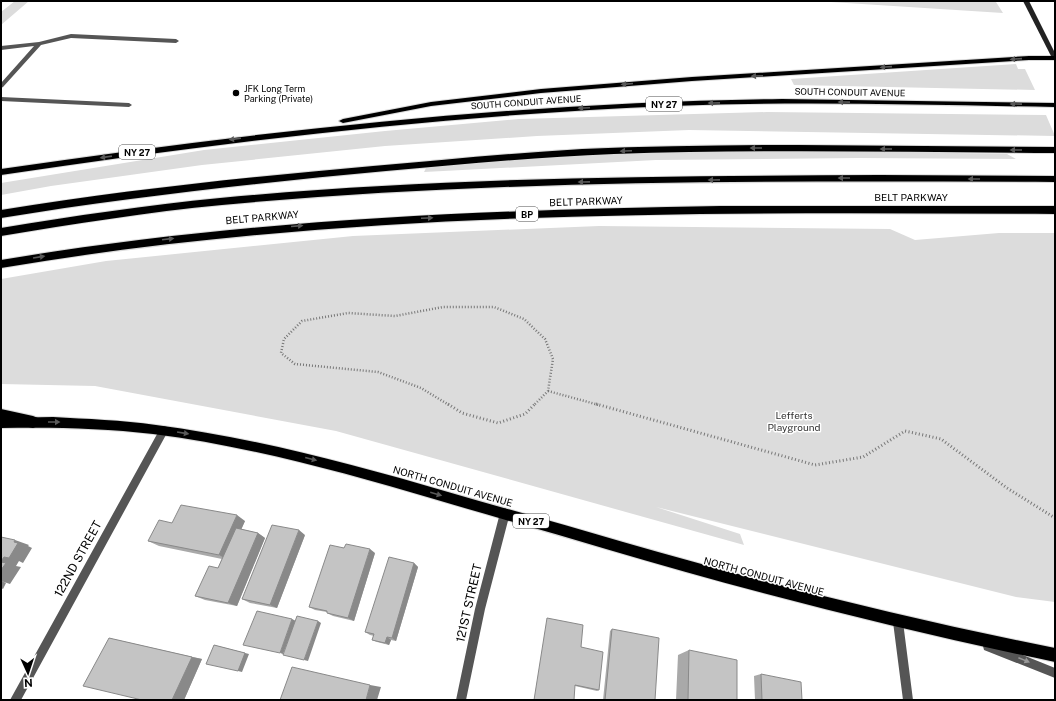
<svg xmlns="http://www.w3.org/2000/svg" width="1056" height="701" font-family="'Public Sans',sans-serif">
  <rect width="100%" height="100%" fill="#fff"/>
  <path fill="#dcdcdc" d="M15,1H29L1,25V12Z
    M815,1H984L996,2L1003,13Z
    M1016,64L1018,69H1025L1035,90L794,85L791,79Z
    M767,112L1046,115L1055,136L689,130L537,136L385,146L202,165L51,186L1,195V183L204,150L385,131L519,119Z
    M666,151H854L1007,154L1016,159L859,158L656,160L424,172L427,166L596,153Z
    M599,226L890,229L915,240L999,233H1055V602L1016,597L656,507L740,534L744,545L336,431L95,386L1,384V279L106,261L353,236Z"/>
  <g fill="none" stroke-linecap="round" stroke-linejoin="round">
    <g stroke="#dbdbdb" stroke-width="2">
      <path id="primary" d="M1029,56H1055V60H1029L692,81L541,93L431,106L343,123L339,121L343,119L431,102L541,89L692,77Z
        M782,99L1055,103V107C927,105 800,101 672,106C447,115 224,142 1,175V169C260,131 520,102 782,99Z
        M53,417C87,419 122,420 156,425C255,438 352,464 448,492C507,509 565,525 623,542C765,583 909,619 1055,648V662C904,631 755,593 606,549C549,532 491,516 434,499C342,472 248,446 153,434C102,428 52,427 1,428V418Z"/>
    </g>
    <g stroke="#dbdbdb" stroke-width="2">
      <path id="motorway" d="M799,145L1055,147V153C908,152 761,149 614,154C538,157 462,164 386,171C257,183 129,197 1,218V210C124,190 248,177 373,166C443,160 512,153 582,149C654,146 727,145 799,145Z
        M880,175L1055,176V182C778,181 498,179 222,205C148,212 74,224 1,236V228C74,216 147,205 220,198C439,177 660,176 880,175Z
        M720,206H1055V214C703,212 349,209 1,268V260C240,220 477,210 720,206Z
        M1,409L33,416L38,418L39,422L38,426L33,428L1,421Z"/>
    </g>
    <path stroke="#777" stroke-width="2.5" stroke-dasharray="1 2" stroke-linecap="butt" d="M548,391L599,405
      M449,405L421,388L378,372L295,364L281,353L284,339L302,321L348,313L395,316L443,307H494L524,319L545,339L553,359L548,391L534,405"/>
    <path stroke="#777" stroke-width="3" stroke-dasharray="1 2.5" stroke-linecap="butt" d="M448,404L462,413L498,423L525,414L535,404
      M596,404L815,465L863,457L905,431L941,439L1007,488L1055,518"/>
    <path fill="#555" fill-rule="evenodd" d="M71,34L176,39L179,41L176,43L71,38L41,45L3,87L1,88V83L34,46L1,50V46L39,42Z
      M1,97L129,103L132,105L129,107L1,101Z"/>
    <path fill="#555" fill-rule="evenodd" d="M164,426L167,427L168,430L167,433L21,700H10L161,427Z
      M505,508L508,510L510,513L485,609L466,700H456L475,609L500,513L502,510Z
      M898,617L902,618L903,622L913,700H903L893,622L894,618Z
      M988,641L1055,668V678L984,650L983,646L984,642Z"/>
    <path fill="#222" fill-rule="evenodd" d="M1023,1H1029L1055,53V60L1052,58Z"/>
    <use href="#primary" fill="#000" fill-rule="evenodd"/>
    <use href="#motorway" fill="#000" fill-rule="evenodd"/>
  </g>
  <path fill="#a9a9a9" d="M245,521L241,529L258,533L265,538L237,606L205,600L195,596L218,568L222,559L159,546L148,541L172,523Z
    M305,535L277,608L250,603L242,599Z
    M375,553L354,621L333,616L327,613V612L315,610L309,607Z
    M414,563L418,567L396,641L391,640L389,645L377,642L372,640L374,636L370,635L365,632Z
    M612,629L655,700H603L610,631Z
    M109,638L202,659L184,700H142Z
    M581,647L599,690L597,691L575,686Z
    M689,650L737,700H676L678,655Z
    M761,674L802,700H755L754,676Z"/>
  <path fill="#898989" d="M237,515L245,521L228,560L219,555Z
    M299,530L305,535L277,608L270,605Z
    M258,533L265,538L237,606L228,603Z
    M15,540L29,545L28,546L32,548L23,563L19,561L16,566L21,567L10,584L1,581V561Z
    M370,549L375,553L354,621L348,618Z
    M414,563L418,567L396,641L392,638Z
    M1,581L6,583L3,589L1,588Z
    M292,619L296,621L283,654L280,653Z
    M318,621L321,623L308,661L304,660Z
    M387,637L391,640L389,645L385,643Z
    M214,645L249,654L242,672L238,671Z
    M192,657L202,659L184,700H172Z
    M370,685L381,687L377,700H366Z"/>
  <path fill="#c4c4c4" stroke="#898989" d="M181,505L237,515L219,555L148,541L159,520L172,523Z
    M272,525L299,530L270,605L242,599Z
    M236,528L258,533L228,603L195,596L209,566L218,568Z
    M1,537L15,540L14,542L18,543L9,558L4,557L1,561Z
    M346,544L370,549L348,618L327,613V611L309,607L330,545L344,548Z
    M389,557L414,563L392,638L387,637L385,643L372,640L374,634L365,632Z
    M1,562L6,563L1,570Z
    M257,611L292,619L280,653L243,645Z
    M297,616L318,621L304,660L283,655Z
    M547,618L583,625L581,647L603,652L599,690L575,685L574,700H534Z
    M612,629L659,638L655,700H605Z
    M109,638L192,657L172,700H142L83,686Z
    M214,645L245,653L238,671L206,664Z
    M689,650L737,660V700H688Z
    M292,667L370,685L366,700H280Z
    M761,674L801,682L802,700H762Z"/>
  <defs><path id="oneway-solid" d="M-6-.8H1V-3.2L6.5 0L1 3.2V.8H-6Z"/></defs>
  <g fill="#595959">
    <use href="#oneway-solid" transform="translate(1016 59) rotate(176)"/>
    <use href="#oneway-solid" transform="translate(886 67) rotate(176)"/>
    <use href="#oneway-solid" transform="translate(757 76) rotate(177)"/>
    <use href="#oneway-solid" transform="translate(627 84) rotate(175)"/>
    <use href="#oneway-solid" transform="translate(844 102) rotate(-179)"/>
    <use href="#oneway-solid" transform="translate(714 103) rotate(179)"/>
    <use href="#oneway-solid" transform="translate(1016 104) rotate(-179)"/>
    <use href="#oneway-solid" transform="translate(584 108) rotate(177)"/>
    <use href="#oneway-solid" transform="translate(235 139) rotate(173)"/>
    <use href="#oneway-solid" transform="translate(756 148) rotate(-180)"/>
    <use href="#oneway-solid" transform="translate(886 149) rotate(-180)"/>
    <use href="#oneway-solid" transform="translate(1016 150) rotate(-180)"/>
    <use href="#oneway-solid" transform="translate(626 151) rotate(178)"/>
    <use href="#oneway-solid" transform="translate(106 157) rotate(172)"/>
    <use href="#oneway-solid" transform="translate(844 178) rotate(180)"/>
    <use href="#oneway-solid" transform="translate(974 179) rotate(-180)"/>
    <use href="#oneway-solid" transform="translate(714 180) rotate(179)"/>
    <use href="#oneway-solid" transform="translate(584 182) rotate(179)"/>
    <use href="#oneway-solid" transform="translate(427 218) rotate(-2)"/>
    <use href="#oneway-solid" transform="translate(297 226) rotate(-5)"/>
    <use href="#oneway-solid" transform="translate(168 239) rotate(-7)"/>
    <use href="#oneway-solid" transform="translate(39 257) rotate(-9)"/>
    <use href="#oneway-solid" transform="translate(54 422)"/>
    <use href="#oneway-solid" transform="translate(183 433) rotate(9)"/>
    <use href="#oneway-solid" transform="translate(311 459) rotate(14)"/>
    <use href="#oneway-solid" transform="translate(436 494) rotate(16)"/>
  </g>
  <use fill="#999" href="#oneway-solid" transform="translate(1024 660) rotate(22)"/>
  <circle fill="#000" stroke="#fff" stroke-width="1.5" cx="236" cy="93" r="4"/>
  <g text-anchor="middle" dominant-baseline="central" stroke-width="3" stroke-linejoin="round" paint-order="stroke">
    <g font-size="9" fill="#000" stroke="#fff" text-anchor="start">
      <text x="244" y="88">JFK Long Term<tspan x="244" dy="10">Parking (Private)</tspan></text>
    </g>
    <g font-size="9" fill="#000" stroke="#fff">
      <text transform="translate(850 92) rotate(1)">SOUTH CONDUIT AVENUE</text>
      <text transform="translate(526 102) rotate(-4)">SOUTH CONDUIT AVENUE</text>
    </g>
    <g fill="#fff" stroke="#4c4c4c" stroke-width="1">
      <rect x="646" y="97" width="36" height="14" rx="3"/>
      <rect x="119" y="145" width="36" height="14" rx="3"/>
      <rect x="516" y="207" width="22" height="14" rx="3"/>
      <rect x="513" y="514" width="36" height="14" rx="3"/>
    </g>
    <g font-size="9" font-weight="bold" fill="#000">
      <text x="664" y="104">NY 27</text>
      <text x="137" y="152">NY 27</text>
      <text x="527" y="214">BP</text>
      <text x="531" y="521">NY 27</text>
    </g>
    <g font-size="10" fill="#000" stroke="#fff">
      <text x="911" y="197">BELT PARKWAY</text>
      <text transform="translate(586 201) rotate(-2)">BELT PARKWAY</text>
      <text transform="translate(262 217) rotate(-5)">BELT PARKWAY</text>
      <text transform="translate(453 486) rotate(16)">NORTH CONDUIT AVENUE</text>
      <text transform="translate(764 576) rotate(15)">NORTH CONDUIT AVENUE</text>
    </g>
    <g font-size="10" fill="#333" stroke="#fff">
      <text x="794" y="415">Lefferts<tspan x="794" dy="12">Playground</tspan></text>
    </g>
    <g font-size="12" fill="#000" stroke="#fff">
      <text transform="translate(78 559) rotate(-61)">122ND STREET</text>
      <text transform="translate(469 603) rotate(-77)">121ST STREET</text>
    </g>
  </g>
  <rect width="1056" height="701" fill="none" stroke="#000000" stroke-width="4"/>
  <g transform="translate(28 673) rotate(177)" stroke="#ffffff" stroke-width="3" paint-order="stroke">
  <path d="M0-3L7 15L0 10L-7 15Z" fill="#000000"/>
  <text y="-6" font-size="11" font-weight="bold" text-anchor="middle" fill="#000000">N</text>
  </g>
</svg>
